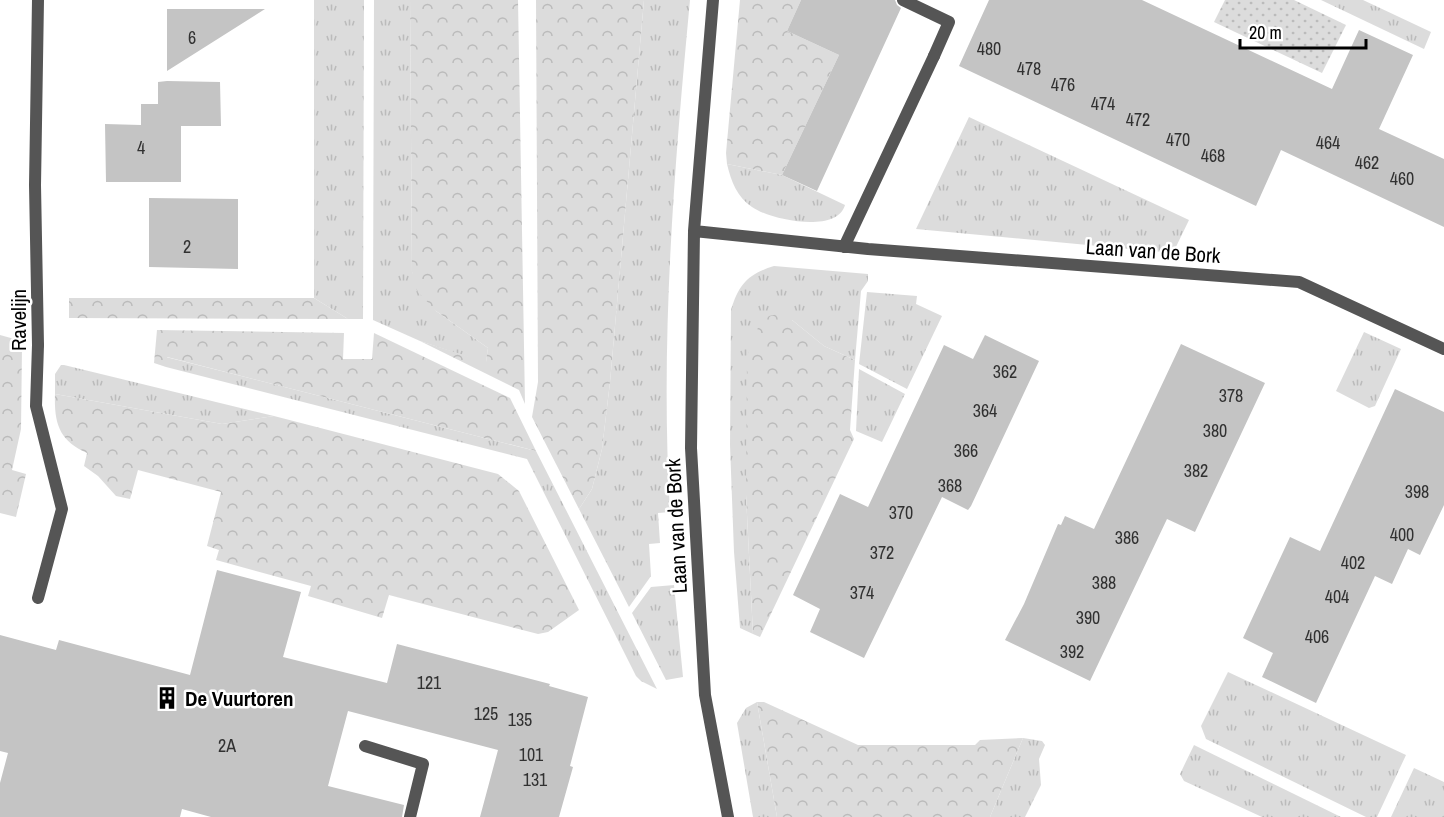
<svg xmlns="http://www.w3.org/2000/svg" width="1444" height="817" font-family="'Archivo Narrow',sans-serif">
  <defs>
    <pattern id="grass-tufts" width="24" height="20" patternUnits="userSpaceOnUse" patternTransform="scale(1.5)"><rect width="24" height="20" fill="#dcdcdc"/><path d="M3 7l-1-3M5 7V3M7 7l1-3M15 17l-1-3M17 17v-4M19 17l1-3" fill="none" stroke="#bbb"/></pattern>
    <pattern id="forest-crowns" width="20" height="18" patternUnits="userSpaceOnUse" patternTransform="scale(1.5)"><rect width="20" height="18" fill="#dcdcdc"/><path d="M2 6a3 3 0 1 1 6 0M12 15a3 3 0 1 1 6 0" fill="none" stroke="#bbb"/></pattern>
    <pattern id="park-dots" width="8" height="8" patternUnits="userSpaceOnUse" patternTransform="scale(1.5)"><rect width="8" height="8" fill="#dcdcdc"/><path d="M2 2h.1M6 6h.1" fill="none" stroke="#bbb" stroke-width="1.8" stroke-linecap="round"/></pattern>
  </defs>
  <rect width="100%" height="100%" fill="#fff"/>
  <path fill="url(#grass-tufts)" d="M314,0H364L363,319H348L314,298Z
    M374,0H410L412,272L436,311L488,348L486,363L420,341L373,320Z
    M644,0H690C674,170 660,341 670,512L658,513L660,543L649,544L651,576L629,607L579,509L592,489L602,449L610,382Z
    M1321,0H1363L1431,32L1424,49Z
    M969,117L1189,220L1173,253L916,229Z
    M727,164L782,175L845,205C837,234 770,220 752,207C737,197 731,181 727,164Z
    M774,266L868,274V281L861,291L855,360L824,346L792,320L746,495L753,634L740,628L734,552L730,445L731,310C739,284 748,274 774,266Z
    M867,292L917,296L916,304L942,316L907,389L859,364Z
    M1364,332L1401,349L1375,406L1369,408L1336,391Z
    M166,357L536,451L657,689L641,681L636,676L527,459L166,367Z
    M61,365H64L274,416L222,424L55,394V374Z
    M859,369L905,394L882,442L856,431Z
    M674,585L683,677L666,680L632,613L651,587Z
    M1228,672L1406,755L1377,817H1366L1206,739L1201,726Z
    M757,702L777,817H753L737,723L746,708Z
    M1023,738L1042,741L1045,745L1039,759L1041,785L1025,817H990Z
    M1194,745L1341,817H1262L1184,781L1180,774Z
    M1414,768L1444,782V817H1391Z"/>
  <path fill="url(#forest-crowns)" d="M410,0H518L525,404L519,390L420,341L486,362L488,348L436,311L417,291L412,272Z
    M536,0H644L610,382L602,449L592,489L579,509L532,417L538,382Z
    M740,0H801L787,31L839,55L782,175L727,164L726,153Z
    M69,298H314L348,319L69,318Z
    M778,314L792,320L824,346L855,360L850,430L854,439L760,637L753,634L746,495L747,356L759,325L769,316Z
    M157,330L344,333L343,359H372L374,333L510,398L536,451L167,357L166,367L154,363Z
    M0,335L18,340L22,347L21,429L12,470L26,474L16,517L0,513Z
    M55,394L222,424L274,416L498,474L519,491L579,610L548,632L538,634L389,595L382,618L308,596L311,586L216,560L219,550L207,546L221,492L138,470L130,499L116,496L98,476L84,466L87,453C59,441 54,423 55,394Z
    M757,702H764L858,745H975L980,740L1023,738L990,817H777Z"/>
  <path fill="url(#park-dots)" d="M1225,0H1294L1346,25L1322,73L1214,22Z"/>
  <path fill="#c4c4c4" d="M801,0H895L897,5L901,8L817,191L782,175L839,55L787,31Z
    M989,0H1142L1332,89L1359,30L1413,55L1379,129L1444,159V227L1281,150L1256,206L959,66Z
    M167,9H265L167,71Z
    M167,81L220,82L221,126H181V182H106L105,124L141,125V104H158V82Z
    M149,198L238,199V269L149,267Z
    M985,335L1039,361L971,506L968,510L942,497L864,658L810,632L820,609L793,595L840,494L868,507L944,345L973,359Z
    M1181,344L1265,383L1195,532L1167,519L1090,681L1005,640L1024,604L1058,524L1061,525L1065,516L1094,529Z
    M1395,389L1444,412V505L1420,555L1408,549L1392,584L1375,576L1316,703L1262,677L1273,653L1243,638L1290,537L1320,551Z
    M217,570L301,592L283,657L387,683L397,644L550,684L549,686L588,697L570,766L573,767L559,817H480L498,750L348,711L328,786L404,805L402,817H211L182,809L180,817H0V783L8,753L0,751V635L56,650L59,640L190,675Z"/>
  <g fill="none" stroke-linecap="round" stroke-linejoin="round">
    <path stroke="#555" stroke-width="12" d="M903,0L949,22L934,56
      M38,598L62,509L36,406L38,345
      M365,746L423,764L410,817"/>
    <path stroke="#555" stroke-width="12" d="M38,0L35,185L38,345
      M713,0L694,231L691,448L705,695L728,817
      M694,231L868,249L1299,282L1444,349
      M844,247L934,56"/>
  </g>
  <defs>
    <g id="building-bare" transform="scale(1.8)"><path d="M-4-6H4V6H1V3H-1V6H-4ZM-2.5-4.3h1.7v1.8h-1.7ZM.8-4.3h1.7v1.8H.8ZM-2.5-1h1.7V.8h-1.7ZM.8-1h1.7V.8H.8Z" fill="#000" stroke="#fff" stroke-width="2.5" paint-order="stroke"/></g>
  </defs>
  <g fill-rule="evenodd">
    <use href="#building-bare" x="167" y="698"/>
  </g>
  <g text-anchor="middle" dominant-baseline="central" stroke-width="5" stroke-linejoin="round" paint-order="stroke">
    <g font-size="18" fill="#313131">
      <text x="192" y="37">6</text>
      <text x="989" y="48">480</text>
      <text x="1029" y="68">478</text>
      <text x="1063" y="84">476</text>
      <text x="1103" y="103">474</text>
      <text x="1138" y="119">472</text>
      <text x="1178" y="139">470</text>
      <text x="1328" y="142">464</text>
      <text x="141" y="147">4</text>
      <text x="1213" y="155">468</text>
      <text x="1367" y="162">462</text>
      <text x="1402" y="178">460</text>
      <text x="187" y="246">2</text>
      <text x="1005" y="371">362</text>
      <text x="1231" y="395">378</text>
      <text x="985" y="410">364</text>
      <text x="1215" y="430">380</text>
      <text x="966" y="450">366</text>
      <text x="1196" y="470">382</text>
      <text x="950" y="485">368</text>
      <text x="1417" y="491">398</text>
      <text x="901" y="512">370</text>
      <text x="1402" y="534">400</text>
      <text x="1127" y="537">386</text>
      <text x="882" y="552">372</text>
      <text x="1353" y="562">402</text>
      <text x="1104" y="582">388</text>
      <text x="862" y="592">374</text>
      <text x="1337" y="596">404</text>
      <text x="1088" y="617">390</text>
      <text x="1317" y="636">406</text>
      <text x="1072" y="651">392</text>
      <text x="429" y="682">121</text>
      <text x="486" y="713">125</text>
      <text x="520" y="719">135</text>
      <text x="227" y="745">2A</text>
      <text x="531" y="754">101</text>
      <text x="535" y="779">131</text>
    </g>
    <g font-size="21" fill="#000" stroke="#fff">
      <text transform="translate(1153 251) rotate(4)">Laan van de Bork</text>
      <text transform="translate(18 320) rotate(-90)">Ravelijn</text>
      <text transform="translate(676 526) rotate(-93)">Laan van de Bork</text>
    </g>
    <g font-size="21" font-weight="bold" fill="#000" stroke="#fff" text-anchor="start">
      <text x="185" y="698">De Vuurtoren</text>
    </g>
  </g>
  <path d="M1240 39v9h126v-9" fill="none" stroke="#000000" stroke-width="3"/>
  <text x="1249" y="39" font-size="18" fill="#000000" stroke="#ffffff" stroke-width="4.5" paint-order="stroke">20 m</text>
</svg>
